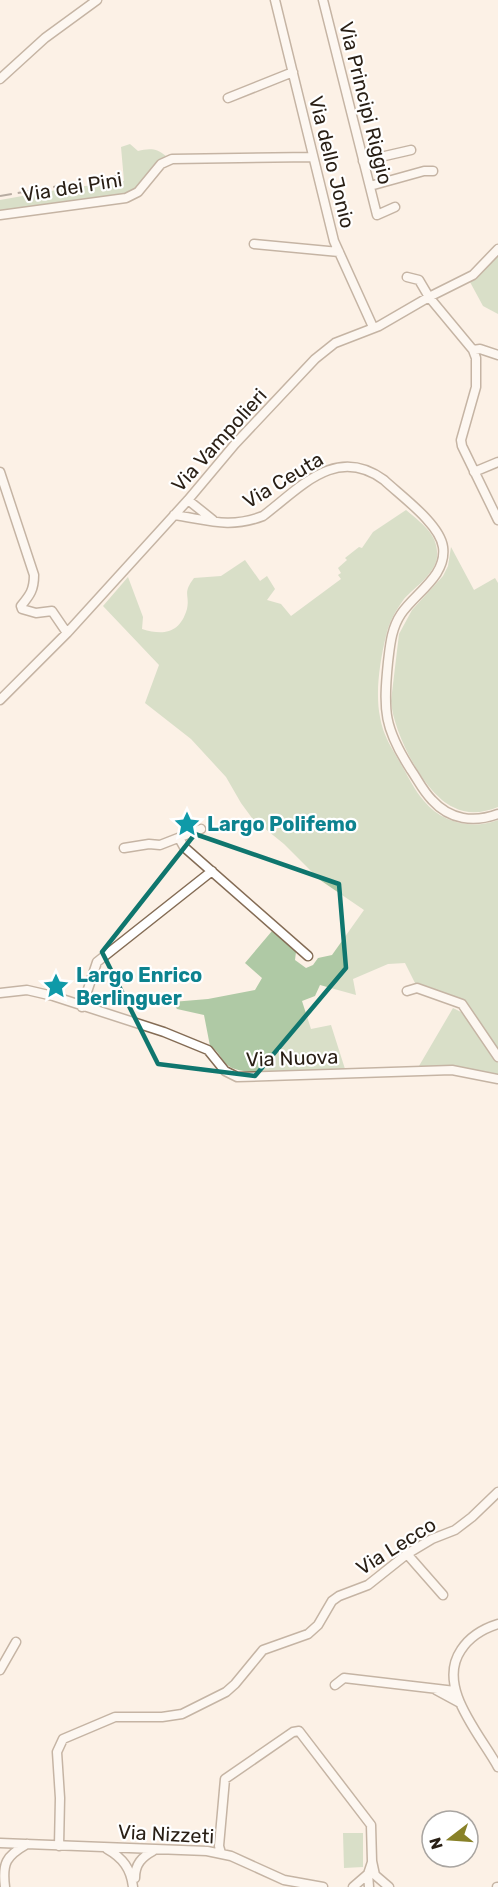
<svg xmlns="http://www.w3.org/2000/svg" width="498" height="1887" font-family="Rubik,sans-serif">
  <rect width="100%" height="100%" fill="#fcf1e6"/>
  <path fill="#afc9a5" d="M130,144L138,151C149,148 157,148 166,156L160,160L139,187L125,195L0,211V200L62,189L124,181L121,147Z
    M498,254V314L483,306L470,282Z
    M406,510C421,523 439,534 437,557C435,574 415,587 404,599C396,610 389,622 386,636C380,661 375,692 380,717C383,736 393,750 402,766C409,778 415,791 424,801C442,823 472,830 498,820V1052L464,1001L415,983L405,963L388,964L353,979L356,995L320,985L315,996L302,1001L311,1029L331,1025L345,1069C319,1070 253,1077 232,1068C222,1064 220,1051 210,1046L204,1015L177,1009L172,1002L208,999L255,990L262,978L245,963L272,931L296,952L295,960L306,968L313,965L318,958L332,955L364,910L320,880L284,844L252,818L241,803L226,777L191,739L145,703L159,665L103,606L128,577L143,617L142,629C164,636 180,633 187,609C190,594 182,594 194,578L221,576L245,560L260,581L267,576L275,589L267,600L281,604L291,616L341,579L338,575L341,573L338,568L347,560L345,558L359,547L362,548L373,532Z
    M451,547L474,590L495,578L498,583V807C483,813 468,815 453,807C424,794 393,732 391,701L399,634L412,610L443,576L448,566Z
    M453,1008L467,1015L498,1063V1074L481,1073L467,1068L419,1066Z
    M343,1833H363V1867L344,1868Z"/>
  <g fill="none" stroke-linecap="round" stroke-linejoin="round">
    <g stroke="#846c55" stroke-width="11">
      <path id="minor" d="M275,0L334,241L373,327
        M323,0L377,215L395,207
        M0,79L45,38L97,0
        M228,98L293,72
        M363,161L411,150
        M370,186L424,171H433
        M0,215L126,198L138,192L161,164L172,159L313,157
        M254,244L339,252
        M407,277L419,280L429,297L473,350L476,358V387L461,440L462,446L498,520
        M473,350L480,349L498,355
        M0,472L34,575C34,590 30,595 21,606L22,609L36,613L52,611L67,633
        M474,472L498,462
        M188,500L213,520
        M174,515C208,520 229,529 263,516C301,487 336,445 384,480C401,496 440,524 443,547C447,576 415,593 401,614C391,629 390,646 388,662C383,711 384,728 411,770C418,780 423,791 432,800C450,820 474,823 498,814
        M0,700L67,633L188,500L235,444L315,359L335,343L379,326L429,297L473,275L498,249
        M179,838L184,847L308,956
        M124,848L149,844L160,845L201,829
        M407,991L417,988L462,1004L498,1057
        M0,993L27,990L53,996L164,1032L208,1050L225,1071L237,1077L452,1070L498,1079
        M82,1007L97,962L212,871
        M407,1554L443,1595
        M498,1624C482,1629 470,1636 461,1650C436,1687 480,1734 498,1767
        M0,1670L16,1642
        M335,1685L344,1678L455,1691
        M436,1690L460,1703
        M0,1843L207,1851L231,1856L284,1880L323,1887
        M59,1846L60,1798L57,1752L63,1739L115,1717H162L182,1714L226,1692L235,1684L263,1650L308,1634L318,1625L332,1601L339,1596L368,1585L407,1554L432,1539L455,1530L472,1517L498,1492
        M107,1849C123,1858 131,1869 133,1887
        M221,1853L219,1846L225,1779L293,1732L299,1731L371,1825L372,1861L375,1875L389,1887
        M368,1874L369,1887
        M135,1878C135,1864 142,1857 153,1851
        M5,1887C2,1863 6,1856 27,1844
        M353,1887L368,1874L372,1862
        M497,1887H498"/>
    </g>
    <use href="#minor" stroke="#fff" stroke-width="8"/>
    <path stroke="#655a50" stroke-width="2" stroke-dasharray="12 6" stroke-linecap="butt" d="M0,196L123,175"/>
  </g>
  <path d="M0 0H498V1887H0ZM195,834L339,884L346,968L255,1076L158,1064L102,952Z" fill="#fcf1e6" fill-opacity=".55" fill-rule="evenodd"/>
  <path fill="none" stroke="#0f766e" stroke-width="4.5" stroke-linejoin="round" d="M195,834L339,884L346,968L255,1076L158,1064L102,952Z"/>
  <defs>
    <g id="sight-bare" transform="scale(2.07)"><path d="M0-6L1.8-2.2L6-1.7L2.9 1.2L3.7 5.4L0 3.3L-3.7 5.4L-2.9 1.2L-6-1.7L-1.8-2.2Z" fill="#0f9aa8" stroke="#fff" stroke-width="2.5" paint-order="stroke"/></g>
  </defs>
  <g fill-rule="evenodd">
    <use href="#sight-bare" x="187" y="824"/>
    <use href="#sight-bare" x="56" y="986"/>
  </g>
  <g text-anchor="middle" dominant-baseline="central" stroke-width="4.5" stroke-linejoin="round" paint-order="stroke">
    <g font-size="20" fill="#291f15" stroke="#fff">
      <text transform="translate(366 103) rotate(76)">Via Principi Riggio</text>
      <text transform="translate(332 162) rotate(76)">Via dello Jonio</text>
      <text transform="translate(72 187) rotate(-9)">Via dei Pini</text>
      <text transform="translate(219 440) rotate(-48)">Via Vampolieri</text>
      <text transform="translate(283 480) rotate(-31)">Via Ceuta</text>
      <text transform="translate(292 1058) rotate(-2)">Via Nuova</text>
      <text transform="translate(396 1546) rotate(-32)">Via Lecco</text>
      <text transform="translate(166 1834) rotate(3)">Via Nizzeti</text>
    </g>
    <g font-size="20" font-weight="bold" fill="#0d838f" stroke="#fff" text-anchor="start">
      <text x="207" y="824">Largo Polifemo</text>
      <text x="76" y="975">Largo Enrico<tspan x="76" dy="23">Berlinguer</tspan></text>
    </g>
  </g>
  <g transform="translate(450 1839) rotate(253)"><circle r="28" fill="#ffffff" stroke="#a9a5a1" stroke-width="1.5"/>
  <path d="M0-4.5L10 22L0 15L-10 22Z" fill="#888128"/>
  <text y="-9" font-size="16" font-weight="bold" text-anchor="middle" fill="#291f15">N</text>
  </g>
</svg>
